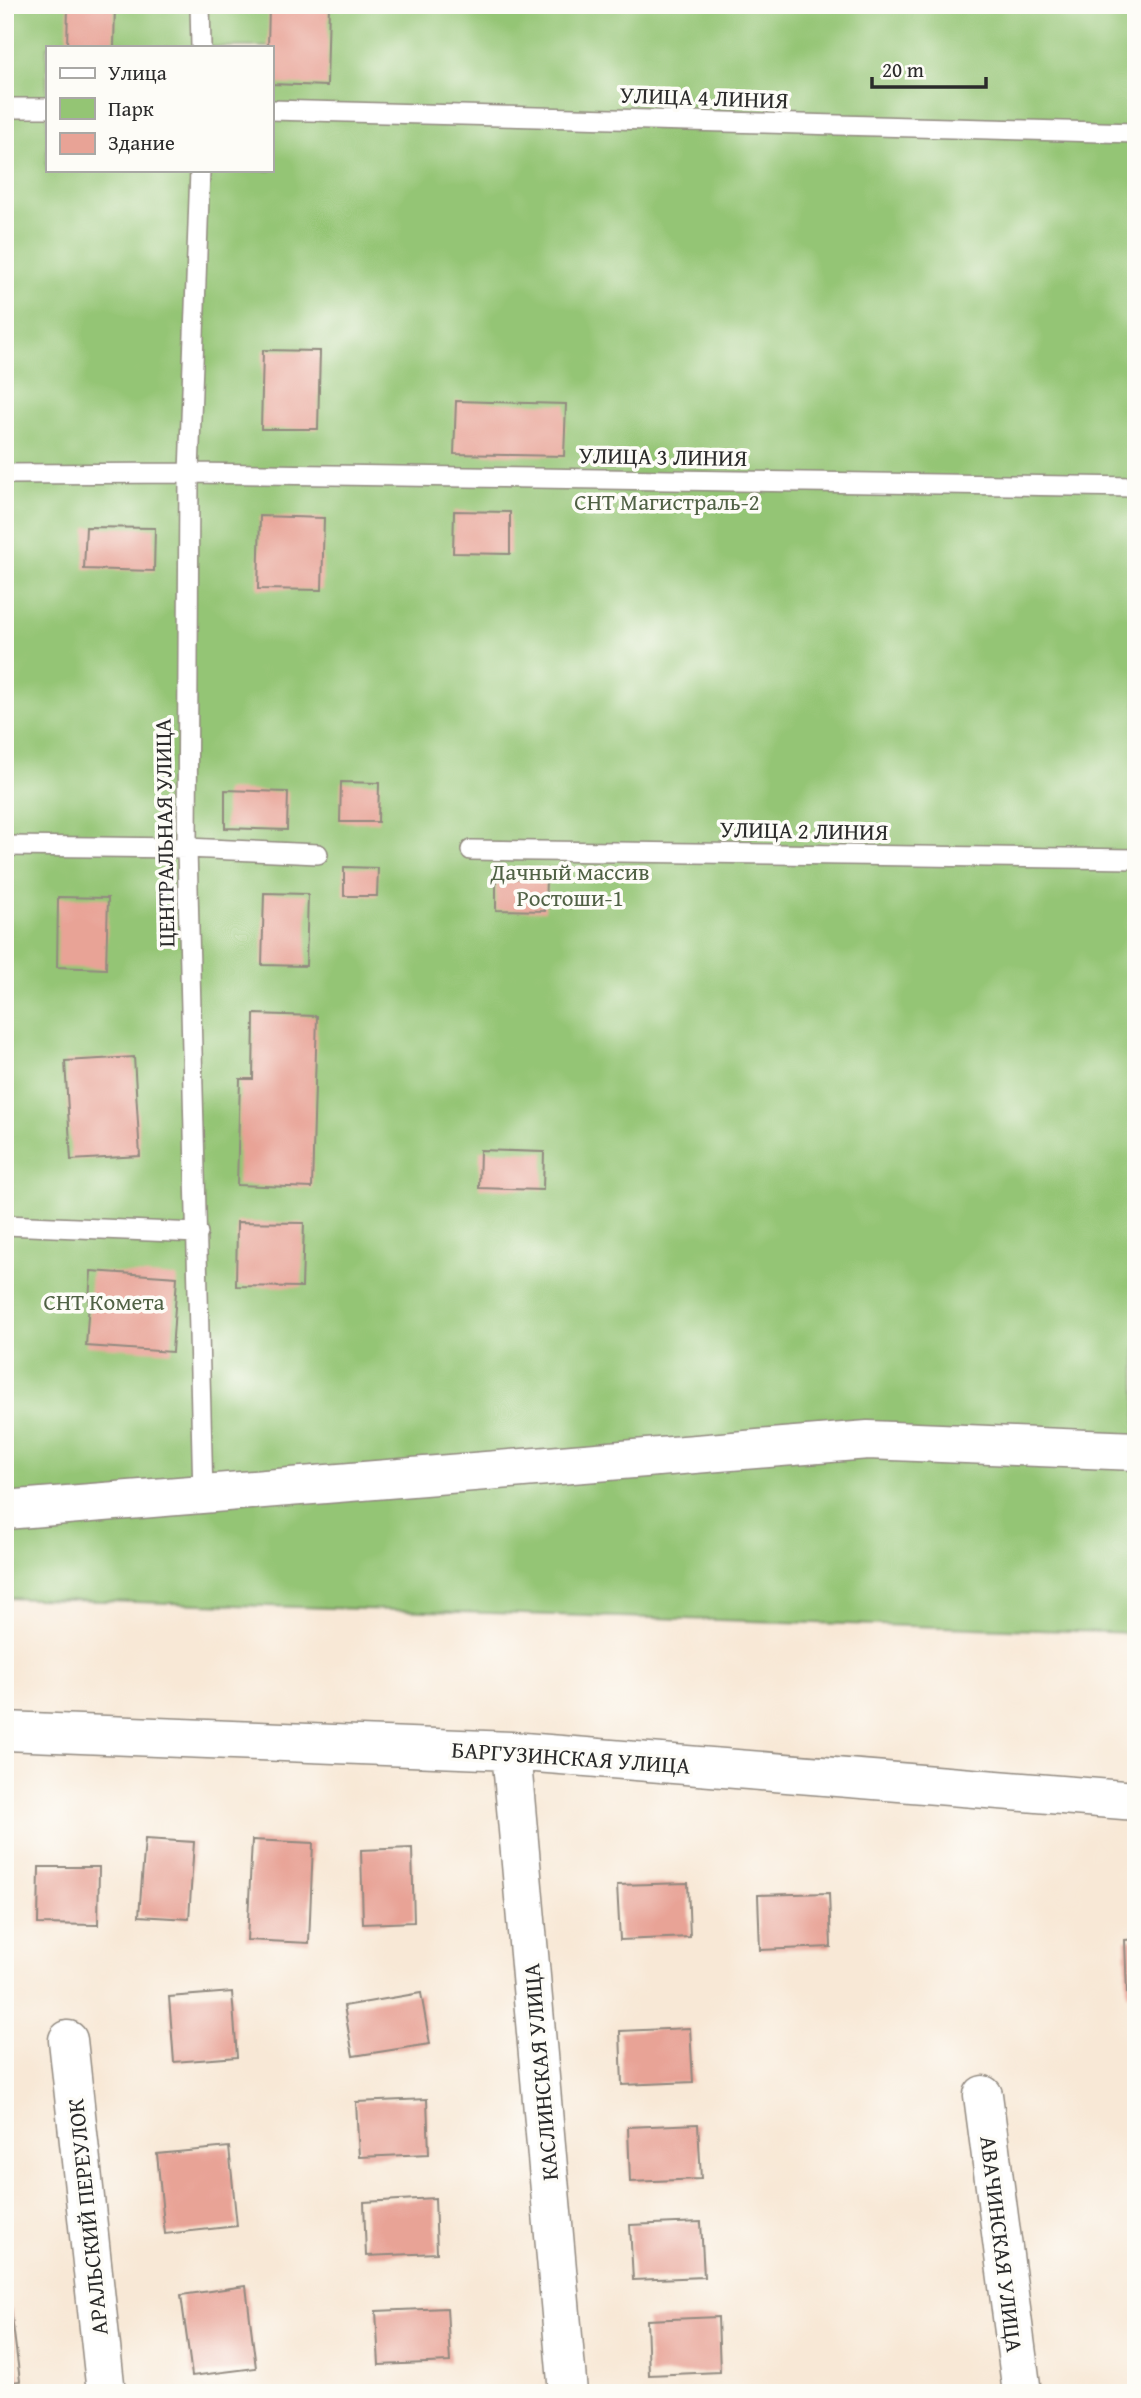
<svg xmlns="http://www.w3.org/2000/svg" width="1141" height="2398" font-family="'Gentium Book Plus',serif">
  <rect width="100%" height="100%" fill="#fdfcf7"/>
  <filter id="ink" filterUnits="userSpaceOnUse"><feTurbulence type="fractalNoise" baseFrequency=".0143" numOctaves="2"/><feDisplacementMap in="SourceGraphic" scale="14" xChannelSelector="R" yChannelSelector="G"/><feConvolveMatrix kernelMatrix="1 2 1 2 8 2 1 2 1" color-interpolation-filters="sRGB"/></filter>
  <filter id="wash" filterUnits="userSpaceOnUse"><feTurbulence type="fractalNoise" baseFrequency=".00686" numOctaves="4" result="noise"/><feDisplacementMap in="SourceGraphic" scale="28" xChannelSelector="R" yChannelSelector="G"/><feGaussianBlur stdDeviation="1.57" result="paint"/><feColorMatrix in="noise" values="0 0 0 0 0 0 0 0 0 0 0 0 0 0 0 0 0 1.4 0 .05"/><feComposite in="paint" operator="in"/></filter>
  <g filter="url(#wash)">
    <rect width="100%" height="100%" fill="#f8e8d6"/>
    <path fill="#94c574" stroke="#607850" stroke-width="2" fill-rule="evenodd" d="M5,5H1136V1633L5,1598ZM47,47H271V170H47Z"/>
    <g id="blocks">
      <path fill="#e8a396" d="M68,5H115L114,47H67Z
        M269,5H329L327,86L271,84V47H268Z
        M263,350L320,351L318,429H261Z
        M456,401L566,404L564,456L454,454Z
        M454,511L510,512V554L453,553Z
        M260,516L324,518L322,590L258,589Z
        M86,527L155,528L154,571L84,569Z
        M341,782L379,783L378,822H340Z
        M225,790L288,792L287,830L225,828Z
        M344,867L378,868L377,896H344Z
        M496,878L546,879L545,911L496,910Z
        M264,893L308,894L306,966L262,965Z
        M58,897L108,898L106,969L57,967Z
        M254,1014L317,1016L312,1188L237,1185L240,1079H253Z
        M134,1057L140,1156L71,1160L65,1061Z
        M5,1129H10L8,1188H5Z
        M480,1150L544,1152L543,1190L479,1188Z
        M237,1222L304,1223L302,1287L236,1286Z
        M91,1271L177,1277L172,1352L86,1346Z
        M145,1839L194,1842L189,1919L139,1916Z
        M252,1840L313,1843L309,1943L247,1940Z
        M412,1848L414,1922L363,1924L361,1850Z
        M39,1867H99L98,1925L38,1924Z
        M688,1883L690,1937L620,1940L617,1885Z
        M829,1893L831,1947L760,1950L758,1895Z
        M1136,1939V1994H1127L1125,1940Z
        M232,1992L237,2057L174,2062L169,1997Z
        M421,1993L430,2044L353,2056L344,2006Z
        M690,2028L693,2082L622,2085L620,2031Z
        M427,2099L429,2154L359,2157L356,2102Z
        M698,2124L701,2179L630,2182L628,2127Z
        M229,2147L237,2226L165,2234L157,2154Z
        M435,2198L437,2253L366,2256L364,2202Z
        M701,2222L704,2277L633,2280L630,2225Z
        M246,2286L256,2368L192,2376L181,2295Z
        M447,2308L450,2362L379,2365L376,2311Z
        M11,2309L20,2381L5,2383V2310Z
        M718,2317L720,2372L649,2375L647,2320Z"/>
    </g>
  </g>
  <g filter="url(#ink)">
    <use href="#blocks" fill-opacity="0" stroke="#928a80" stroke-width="2"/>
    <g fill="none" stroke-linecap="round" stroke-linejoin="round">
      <g stroke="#928a80" stroke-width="22">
        <path id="lane" d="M200,5L201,47
          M5,108H47
          M271,110L1136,133
          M200,170L189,473L187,848L203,1495
          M5,474L189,473L1136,487
          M5,846L187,848L318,854
          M471,850L1136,859
          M5,1225L198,1233"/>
      </g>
      <g stroke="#928a80" stroke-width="41">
        <path id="street" d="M5,1510L868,1440L1136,1451
          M5,1731L511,1751L1136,1801
          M511,1751L568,2393
          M68,2040L106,2393
          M983,2095L1022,2393"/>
      </g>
      <use href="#lane" stroke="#fff" stroke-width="19"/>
      <use href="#street" stroke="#fff" stroke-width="38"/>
    </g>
  </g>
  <g text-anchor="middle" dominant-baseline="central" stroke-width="7" stroke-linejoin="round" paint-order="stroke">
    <g font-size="23" fill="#2b2b2b" stroke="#fdfcf7">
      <text transform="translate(704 97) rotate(2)">УЛИЦА 4 ЛИНИЯ</text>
      <text transform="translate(663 456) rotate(1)">УЛИЦА 3 ЛИНИЯ</text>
      <text transform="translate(804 830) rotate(1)">УЛИЦА 2 ЛИНИЯ</text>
      <text transform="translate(164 833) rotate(-91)">ЦЕНТРАЛЬНАЯ УЛИЦА</text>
      <text transform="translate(571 1757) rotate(4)">БАРГУЗИНСКАЯ УЛИЦА</text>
      <text transform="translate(540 2072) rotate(-95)">КАСЛИНСКАЯ УЛИЦА</text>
      <text transform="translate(87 2217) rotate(-96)">АРАЛЬСКИЙ ПЕРЕУЛОК</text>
      <text transform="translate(1002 2244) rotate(83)">АВАЧИНСКАЯ УЛИЦА</text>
    </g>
    <g font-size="23" fill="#506145" stroke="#fdfcf7">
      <text x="667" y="501">СНТ Магистраль-2</text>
      <text x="570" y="871">Дачный массив<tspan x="570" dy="26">Ростоши-1</tspan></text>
      <text x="104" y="1301">СНТ Комета</text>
    </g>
  </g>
  <rect width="1141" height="2398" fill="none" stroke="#fdfcf7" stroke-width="28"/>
  <rect x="46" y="46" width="228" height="126" fill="#fdfcf7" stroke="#a9a8a5" stroke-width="2"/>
  <rect x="60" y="68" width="35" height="10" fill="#ffffff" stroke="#a9a8a5" stroke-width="2"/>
  <text x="108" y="80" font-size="21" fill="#2b2b2b">Улица</text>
  <rect x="60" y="98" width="35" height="21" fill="#94c574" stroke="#a9a8a5" stroke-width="2"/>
  <text x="108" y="116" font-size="21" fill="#2b2b2b">Парк</text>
  <rect x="60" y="133" width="35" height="21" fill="#e8a396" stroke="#a9a8a5" stroke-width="2"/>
  <text x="108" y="150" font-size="21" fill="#2b2b2b">Здание</text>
  <path d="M872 77v10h114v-10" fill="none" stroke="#2b2b2b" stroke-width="3.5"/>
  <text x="882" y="77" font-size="21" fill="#2b2b2b" stroke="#fdfcf7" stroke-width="5" paint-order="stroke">20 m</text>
</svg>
